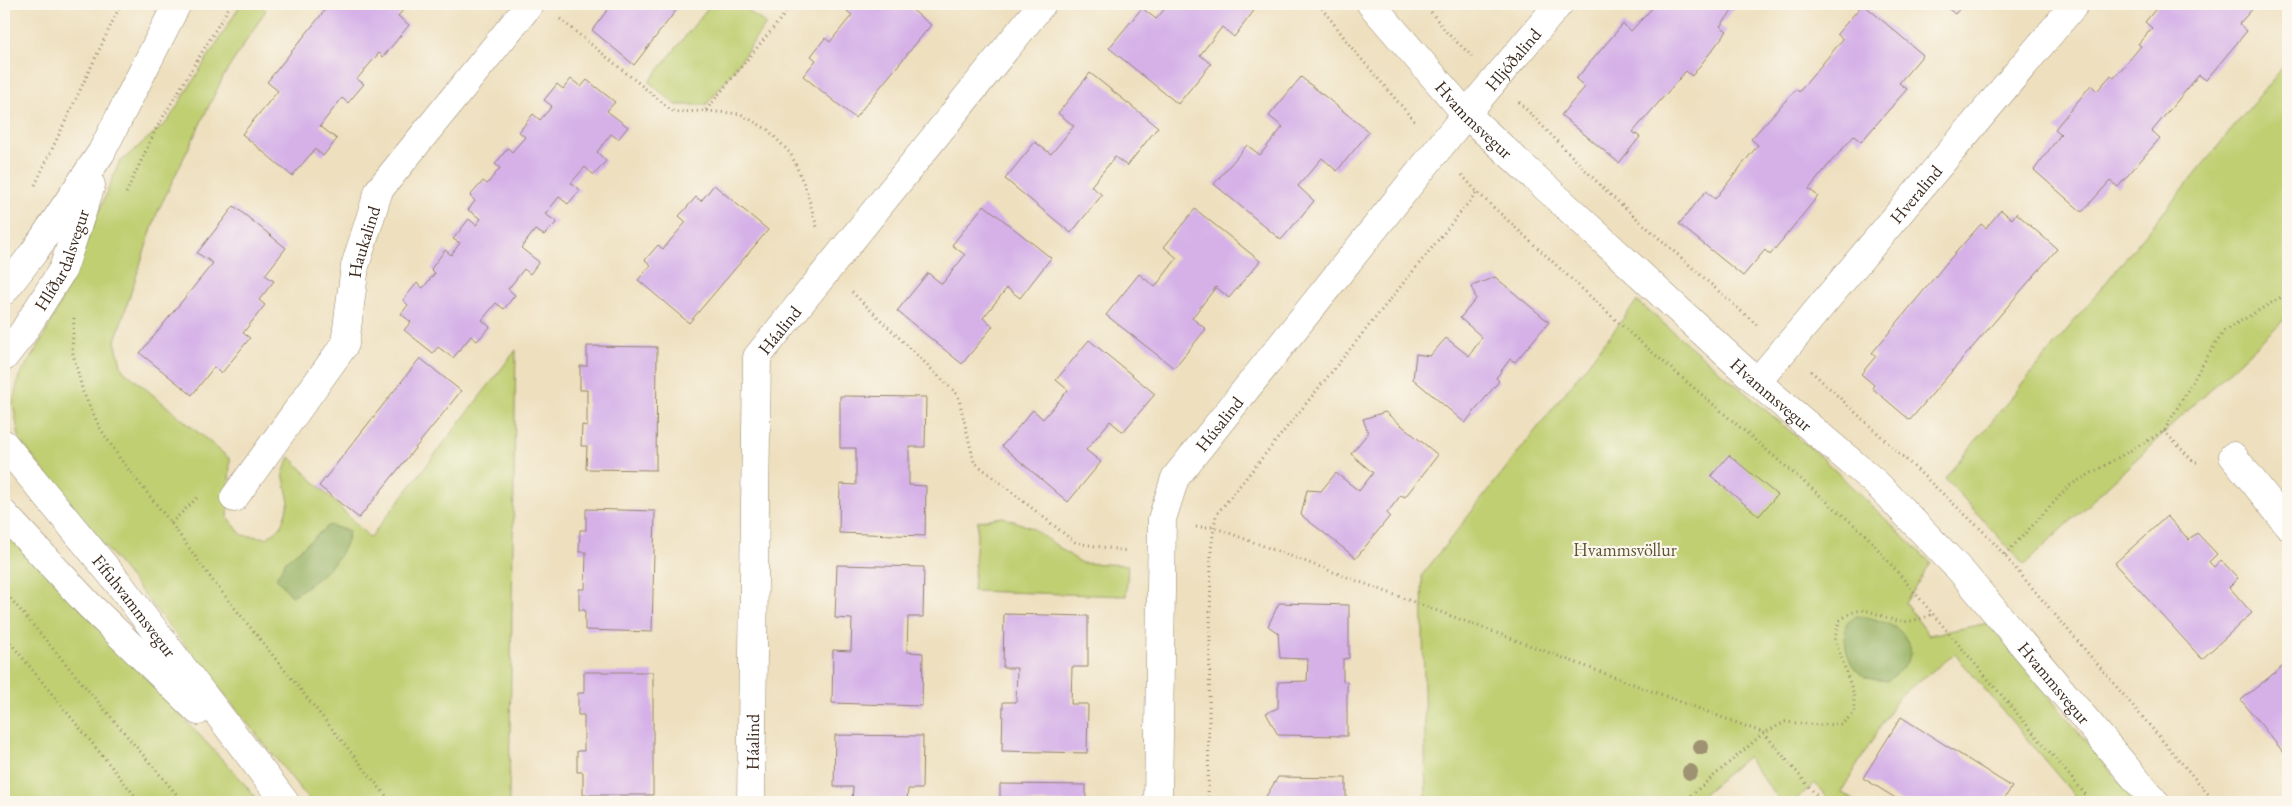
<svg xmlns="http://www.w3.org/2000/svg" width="2292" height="806" font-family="'EB Garamond',serif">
  <rect width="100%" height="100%" fill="#fbf7ec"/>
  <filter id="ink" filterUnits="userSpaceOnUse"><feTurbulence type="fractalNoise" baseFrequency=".02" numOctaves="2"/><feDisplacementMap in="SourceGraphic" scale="10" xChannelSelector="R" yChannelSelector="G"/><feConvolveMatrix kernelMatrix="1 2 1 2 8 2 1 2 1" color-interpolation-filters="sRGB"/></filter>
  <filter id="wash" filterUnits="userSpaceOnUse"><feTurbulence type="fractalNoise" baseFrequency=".0096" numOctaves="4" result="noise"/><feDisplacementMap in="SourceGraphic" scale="20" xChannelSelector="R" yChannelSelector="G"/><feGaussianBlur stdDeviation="1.12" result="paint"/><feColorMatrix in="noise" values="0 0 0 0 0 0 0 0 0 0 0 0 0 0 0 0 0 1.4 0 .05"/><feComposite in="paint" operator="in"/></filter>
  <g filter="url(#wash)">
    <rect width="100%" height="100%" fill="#eee0bf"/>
    <path fill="#c0cf72" stroke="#7e7c48" d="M241,4H260L266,10L223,77L157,213L115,341L122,369L230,459L228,518L242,535L267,538L281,527L289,502L283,473L290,457L370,538L516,350L509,802H311L20,441L13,404L19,376L41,342L66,291L119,163L168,121Z
      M711,4H739L766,24L728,78L706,105H676L649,82Z
      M2288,61V316L2024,565L1945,478Z
      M1637,301L1822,458L1931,563L1905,603L1929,635L1988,623L2136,802H2080L1955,654L1899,696L1841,792L1857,802H1831L1815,783L1793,802H1781L1747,757L1694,802H1426L1422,575Z
      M1003,517L1032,528L1081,563L1128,565L1126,596L973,591L978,521Z
      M4,528L238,776L259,802H4Z"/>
    <path fill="#98b264" stroke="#6a6e41" d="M329,525L349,531C345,561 316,581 292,596L276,578L286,561Z
      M1856,616C1876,617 1915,629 1910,655C1908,665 1895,675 1887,681C1881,680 1873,680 1868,678C1847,670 1843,643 1846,624Z"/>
    <g id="blocks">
      <path fill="#d5b1e8" d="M330,4H408L398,16L409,25L383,57L379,53L357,79L364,84L348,103L342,98L320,126L337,139L323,156L315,149L292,176L242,134L278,91L267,82Z
        M612,4H681L634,65L592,30Z
        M853,4H905L931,25L855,118L803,76L816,60L811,56L825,38L830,42L852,15L847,11Z
        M1169,4H1259L1234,37L1222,27L1200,55L1211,64L1178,104L1109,48L1142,8L1156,19Z
        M1656,4H1738L1720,26L1727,31L1692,76L1686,71L1633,132L1640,137L1619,163L1561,115L1585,87L1576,79L1623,24L1631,31Z
        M1863,4L1923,55L1899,83L1907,89L1861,142L1854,136L1830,163L1809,189L1818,196L1770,255L1765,250L1743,276L1679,224L1706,191L1715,199L1758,145L1751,139L1796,89L1799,92L1843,39L1837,34Z
        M1942,4H1964L1955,14Z
        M2160,4H2257L2239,24L2247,31L2206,80L2199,75L2152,131L2160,138L2118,187L2110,181L2082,212L2034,170L2061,134L2055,129L2091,85L2097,91L2111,75L2114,78L2141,46L2138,44L2152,28L2145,22Z
        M1090,73L1158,127L1127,166L1115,157L1091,186L1102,195L1071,233L1005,179L1035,142L1051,154L1074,126L1058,113Z
        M1301,77L1369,132L1337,171L1322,158L1298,186L1314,201L1281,240L1214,184L1247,145L1260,155L1272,140L1283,127L1269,116Z
        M571,79L581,87L587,80L615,102L607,111L628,127L618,139L611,134L597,152L606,161L594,175L585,167L571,183L580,190L568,204L559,197L545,214L557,222L544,235L535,230L521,248L539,262L530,274L524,269L508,289L515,295L504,309L496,303L482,320L490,327L477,341L471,336L453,358L438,347L433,353L404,330L411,322L401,314L408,305L403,300L417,283L423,288L435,273L431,269L445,250L451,255L460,243L453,239L469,219L476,225L481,219L468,210L475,201L470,196L483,181L487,184L500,168L495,164L508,148L512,152L525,137L519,132L533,114L540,120L548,111L552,106L544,100L557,84L563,89Z
        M714,185L768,230L689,323L638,280L651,265L645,260L658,245L663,249L686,222L679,216L696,197L701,201Z
        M984,205L1051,258L1020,298L1007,288L983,318L993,326L962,364L897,311L928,273L942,284L965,255L952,245Z
        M234,206L286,248L265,275L274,281L259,300L265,305L243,333L250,338L221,374L214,367L192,395L140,353L213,263L197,253Z
        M1195,209L1260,261L1229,298L1216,287L1192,318L1206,329L1174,368L1106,315L1139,274L1155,287L1177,258L1164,247Z
        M2001,210L2012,219L2016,213L2057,249L1910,420L1872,388L1874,385L1861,374L1876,356L1872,353L1949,260L1981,224L1986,228Z
        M1495,277L1549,322L1515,362L1510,359L1496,378L1499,381L1465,423L1413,379L1416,354L1430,356L1446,338L1469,356L1482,337L1460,318L1476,299L1472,286Z
        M1089,340L1155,394L1123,432L1110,421L1086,450L1101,462L1068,502L1002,446L1033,410L1043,419L1068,390L1056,380Z
        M587,346L657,347L656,470L586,469L587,446H581L582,425L587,426V390H580V366H587Z
        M420,358L461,391L359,518L319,486Z
        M840,396L926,397L925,447H909V485L926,486L925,536L839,533L840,484L856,485V448H840Z
        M1385,412L1438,455L1405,497L1401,495L1387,513L1390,516L1356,558L1301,515L1307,490L1321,491L1336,473L1359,491L1373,473L1351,454L1368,433L1363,419Z
        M1729,455L1777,495L1759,516L1711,476Z
        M586,509L655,511L652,632L585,630V610H579V589H585L586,552H579L580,530H586Z
        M2167,516L2189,540L2197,533L2217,554L2209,562L2214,567L2221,560L2238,578L2229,587L2252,613L2202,659L2115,563Z
        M837,565L924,567L923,617H908L907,652L923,653L922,706L832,703L833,650L851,651L852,619L835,618Z
        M1279,603L1349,605V658L1343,659V681L1347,682V736L1278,735L1266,713L1278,708V682L1307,681L1308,659L1280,658L1278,633L1268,626Z
        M1004,614L1088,616V667H1072L1071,704H1088L1087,753L1002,751L1003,702H1016L1017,668H1003Z
        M2288,662V758L2241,700Z
        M584,672H653V795H583V772H577V751H584V715H578V693H584Z
        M1901,717L2012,787L2002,802H1902L1863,778Z
        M835,735L923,736L922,789H908L907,802H852L853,787H834Z
        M1278,777L1346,778V802H1271L1265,798Z
        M1000,784L1086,785V802H1000Z"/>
    </g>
  </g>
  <g filter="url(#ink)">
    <use href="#blocks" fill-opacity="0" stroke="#94856e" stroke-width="1"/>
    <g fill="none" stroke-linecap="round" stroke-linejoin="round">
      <g stroke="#94856e" stroke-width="29">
        <g id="minor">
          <path id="s1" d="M1371,4L1466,114L1757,382L1877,484L1961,571L2155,802"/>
          <path d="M4,291L34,252L101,153L177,4"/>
          <path id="s2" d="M4,357L22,334L63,269L91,185"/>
          <path id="s3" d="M1757,382L2075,4"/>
          <path d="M2233,456L2288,525"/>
          <path id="s4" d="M234,498L345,344L355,266L379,190L530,4"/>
          <path id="s5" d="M751,802L757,357L1042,4"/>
          <path id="s6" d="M1158,802L1162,519L1175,478L1466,114L1559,4"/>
        </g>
      </g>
      <g stroke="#94856e" stroke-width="29">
        <g id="major">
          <path id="s7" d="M4,444L120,585L285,802"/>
          <path d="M4,514L89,605L198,711"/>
        </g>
      </g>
      <path stroke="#94856e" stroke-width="3" stroke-dasharray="1 4" stroke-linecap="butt" d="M1319,4L1352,48L1416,123
        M1425,4L1447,33L1472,56
        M560,19L674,112L706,111L741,114L768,130L791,154L806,189L817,227
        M1519,102L1606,191L1759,327
        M706,110L793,4
        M1462,175L1477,192L1631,334L1866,535L2092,802
        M35,185L121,4
        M126,193L157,127L231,4
        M852,292L958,395L974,462L1076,543L1128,551
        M74,318L72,350L83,392L100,428L121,460L171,523L213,581L391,802
        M1811,371L1987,535L2215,802
        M2164,431L2194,462H2200
        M171,523L197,498H200
        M1196,527H1213L1764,733L1822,802
        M2005,555L2069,486L2164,431L2202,365L2224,331L2288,293
        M4,591L183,802
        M4,635L140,802
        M132,802L137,799
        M1208,802L1211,549L1216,515L1477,192
        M1683,802L1764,733L1785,722L1820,725L1842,724L1854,713V695L1835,639L1839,621C1864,602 1869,613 1894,620C1907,624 1921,619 1933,614"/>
      <use href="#minor" stroke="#fff" stroke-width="28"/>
      <use href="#major" stroke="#fff" stroke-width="28"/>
    </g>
    <g fill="#9e9272">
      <circle cx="1701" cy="747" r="8"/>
      <circle cx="1690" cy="772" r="8"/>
    </g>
  </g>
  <g text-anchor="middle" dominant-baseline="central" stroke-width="4.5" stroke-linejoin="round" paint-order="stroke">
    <g font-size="18" fill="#3b2a1e" stroke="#fbf7ec">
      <text stroke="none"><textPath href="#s6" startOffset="864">Hljóðalind</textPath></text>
      <text stroke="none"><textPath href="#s1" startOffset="155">Hvammsvegur</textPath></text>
      <text stroke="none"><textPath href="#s3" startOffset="246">Hveralind</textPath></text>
      <text stroke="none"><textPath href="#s4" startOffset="294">Haukalind</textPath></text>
      <text stroke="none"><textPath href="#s2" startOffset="114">Hlíðardalsvegur</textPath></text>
      <text stroke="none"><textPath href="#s5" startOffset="480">Háalind</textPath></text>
      <text stroke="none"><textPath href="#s1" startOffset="560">Hvammsvegur</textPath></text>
      <text stroke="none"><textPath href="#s6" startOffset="396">Húsalind</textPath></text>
      <text stroke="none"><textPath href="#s7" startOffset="208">Fífuhvammsvegur</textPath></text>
      <text stroke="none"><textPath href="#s1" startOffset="965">Hvammsvegur</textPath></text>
      <text stroke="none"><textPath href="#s5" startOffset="60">Háalind</textPath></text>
    </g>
    <g font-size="18" fill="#5c5333" stroke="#fbf7ec">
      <text x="1625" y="549">Hvammsvöllur</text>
    </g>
  </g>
  <rect width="2292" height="806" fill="none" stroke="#fbf7ec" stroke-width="20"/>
</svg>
